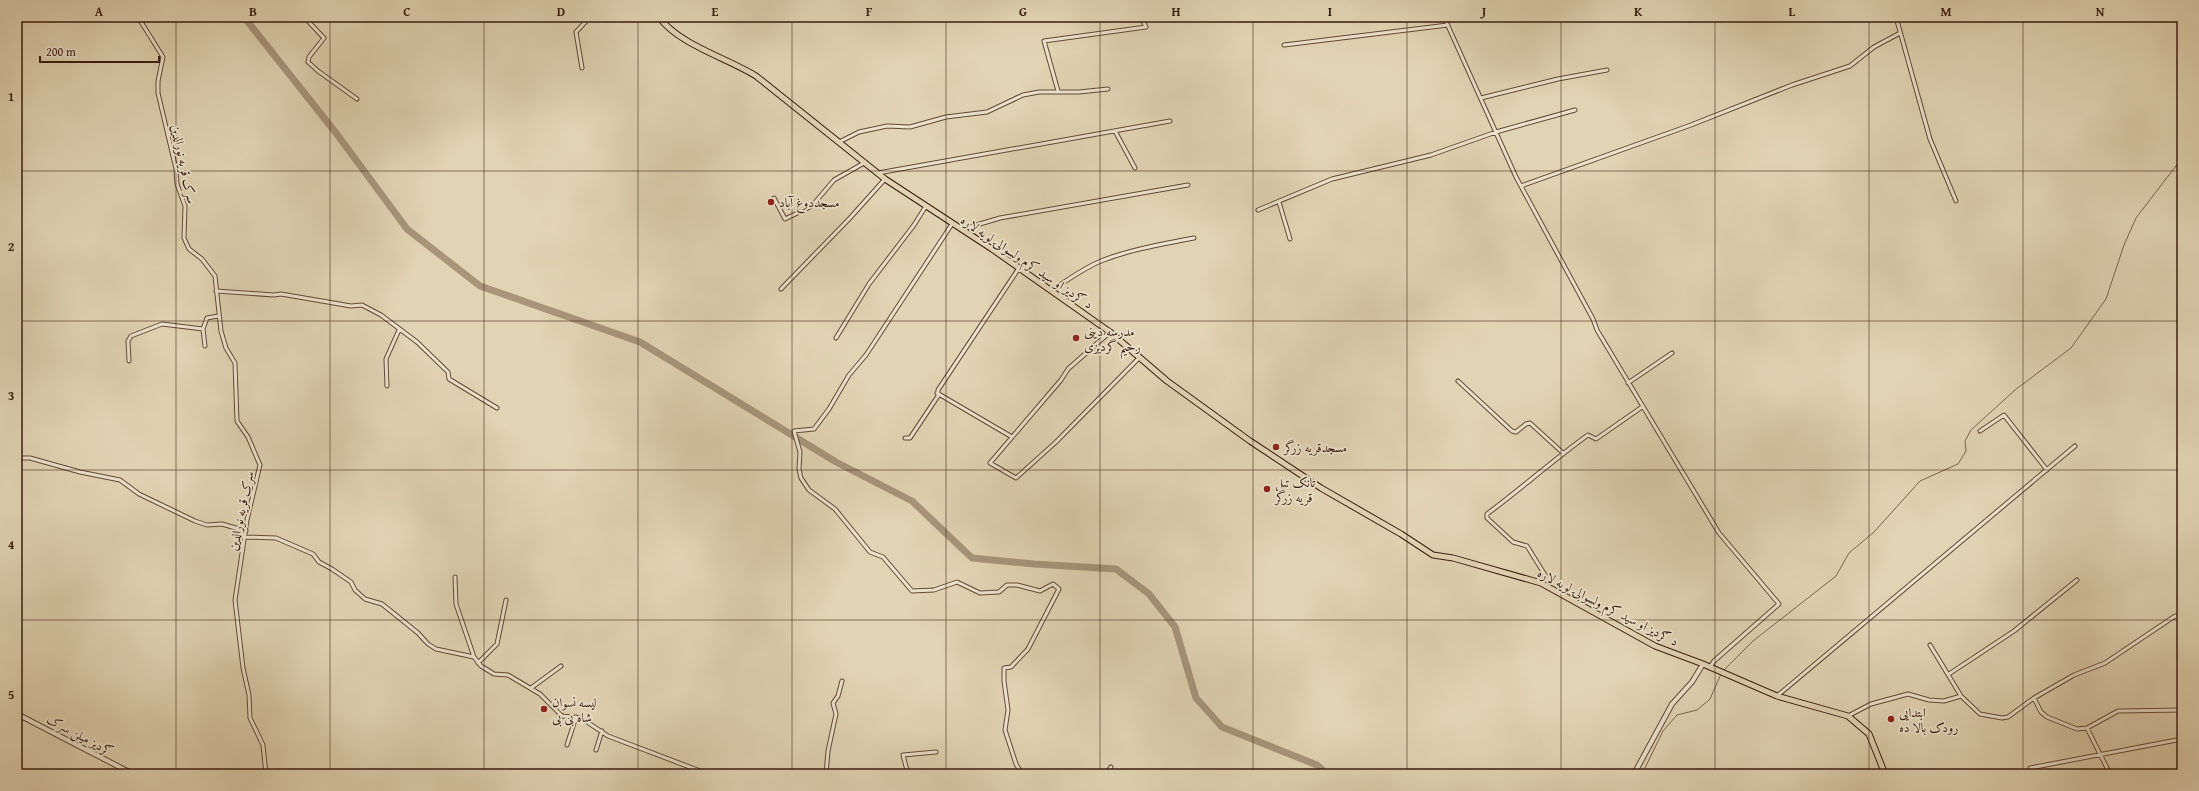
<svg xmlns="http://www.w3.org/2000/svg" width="2199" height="791" font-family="'Gentium Book Plus',Amiri,serif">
  <rect width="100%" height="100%" fill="#e1d4b4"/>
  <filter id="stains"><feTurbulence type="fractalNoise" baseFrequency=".005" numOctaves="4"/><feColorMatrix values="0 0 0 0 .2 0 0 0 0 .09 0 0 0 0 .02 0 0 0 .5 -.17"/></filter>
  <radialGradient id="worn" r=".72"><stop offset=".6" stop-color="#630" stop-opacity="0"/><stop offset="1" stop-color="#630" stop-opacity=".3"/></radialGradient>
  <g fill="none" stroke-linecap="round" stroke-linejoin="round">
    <path stroke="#7b6450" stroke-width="1" d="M1724,670L1753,641L1836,576L1849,553L1874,532L1920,481L1958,464L1966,451L1965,441L1971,430L2015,390L2071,348L2106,299L2124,245L2136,218L2182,158
      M1642,774L1663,731L1677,715L1697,710L1710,699L1721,674"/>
    <path stroke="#a8957c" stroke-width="7" d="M244,17L336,133L407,229L480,286L640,342L836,462L912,501L972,558L1034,564L1116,569L1149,594L1175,627L1196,698L1222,727L1317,765L1327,774"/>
    <g stroke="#624938" stroke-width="5">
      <path id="minor" d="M138,17L163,57L158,81V93L176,169L177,184L185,206L184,238L189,249L202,259L215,276L221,331L226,348L235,363L237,421L248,437L260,465L247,520L235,600L243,668L249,695L250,718L263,745L266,774
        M298,17L307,20L324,38L309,57L308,62L318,71L357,99
        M1444,17L1516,177L1593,319L1597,330L1719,533L1779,604L1714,661L1710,667
        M1896,17L1930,139L1956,201
        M1284,45L1448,25
        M582,68L576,32L590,17
        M1058,91L1044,41L1146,27L1141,17
        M1481,98L1558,79L1607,70
        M1115,131L1135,168
        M839,142L859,132L887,126L910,127L946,117L987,112L1023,95L1039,92H1079L1108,89
        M878,173L1170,121
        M1521,186L1691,125L1792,85L1850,66L1874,47L1900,33
        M774,198L785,219L812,206L834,180L864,163
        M1279,202L1290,239
        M1258,210L1332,179L1431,155L1496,132L1575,110
        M952,224L866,355L849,375L829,409L814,429L794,431L800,452L799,469L801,478L809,490L835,509L870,552L883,557L912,591L934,590L957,582L980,593L999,592L1007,585H1017L1040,591L1053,584L1059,589L1028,649L1011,667L1004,668V681L1008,710L1005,730L1016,764L1022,774
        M963,229L1000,218L1188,185
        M781,289L850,218L885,179
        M216,291L274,295L281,294L351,306L362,305L381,315L417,342L448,372L449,379L497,408
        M1051,291C1067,280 1084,268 1101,261C1131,249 1164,244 1194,238
        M1110,332L1068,369L1061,380L990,463L1016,478L1056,442L1140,357
        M836,338L869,284L914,225L926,206
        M205,346L203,329L207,318L218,316
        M129,361L128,341L131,336L162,324L203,329
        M1458,381L1512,431L1516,432L1526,424L1530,423L1563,453
        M1628,383L1672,353
        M387,386L386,359L399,330
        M937,393L1012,437
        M1980,431L2004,415L2047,470
        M905,438H910L938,396V390L1019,268
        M17,458H30L80,472L120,480L139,494L195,521L207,525L222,524L246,531
        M245,537L276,538L313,554L319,562L332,569L351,582L355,590L365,599L382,604L418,633L428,644L436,649L474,657L481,666L494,674L508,675L540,694L562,716L581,718L608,736L708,774
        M455,577L456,604L474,657
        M1541,583L1545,575L1527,546L1513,542L1487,518V514C1521,489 1553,460 1588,435L1596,439L1642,407
        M1930,645L1961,696
        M478,663L497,644L506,600
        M1949,674L2014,631L2077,580
        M531,688L561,666
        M1777,696L2075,446
        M2034,698L2041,712L2047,717L2077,729L2087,728L2118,711L2182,710
        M1848,716L1871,704L1908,694L1929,700L1944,701L1961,696L1980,714L2002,718L2008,717L2034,698L2074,675L2105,663L2175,616L2182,621
        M2087,728L2110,774
        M567,745L576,717
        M596,750L602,731
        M2030,768L2182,739
        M826,774L828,751L836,714L833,703L838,696L842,681
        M908,774L903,755L936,752
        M1106,774L1111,767"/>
    </g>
    <g stroke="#624938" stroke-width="6">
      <path id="tertiary" d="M17,714L133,774
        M1634,774L1672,704L1692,682L1703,664"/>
    </g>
    <g stroke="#381b0f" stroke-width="7">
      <path id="trunk" d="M659,17C678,44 727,58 756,76L885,179L992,249L1110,332L1167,381L1250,441L1321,488L1401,534L1433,555L1453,558L1541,583L1655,646L1703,664L1777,696L1848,716L1869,734L1885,774"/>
    </g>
    <use href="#minor" stroke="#ece3ce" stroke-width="3"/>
    <use href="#tertiary" stroke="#ece3ce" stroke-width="4"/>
    <use href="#trunk" stroke="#e1d4b4" stroke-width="5"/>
  </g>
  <path fill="none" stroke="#381b0f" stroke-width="1" stroke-opacity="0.55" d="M176,17V774M330,17V774M484,17V774M638,17V774M792,17V774M946,17V774M1100,17V774M1253,17V774M1407,17V774M1561,17V774M1715,17V774M1869,17V774M2023,17V774M17,171H2182M17,321H2182M17,470H2182M17,620H2182"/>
  <g fill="#8f2418" stroke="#ece3ce" stroke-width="1.5">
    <circle cx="771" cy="202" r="4"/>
    <circle cx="1076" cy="338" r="4"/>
    <circle cx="1276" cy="447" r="4"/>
    <circle cx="1267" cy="489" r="4"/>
    <circle cx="544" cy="709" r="4"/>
    <circle cx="1891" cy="719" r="4"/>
  </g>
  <g text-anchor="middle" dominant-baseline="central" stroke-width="3.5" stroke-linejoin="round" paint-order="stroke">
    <g font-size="13" fill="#381b0f" stroke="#ece3ce">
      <text transform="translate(184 164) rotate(78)">سرک قریه نورالدین</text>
      <text transform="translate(1027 262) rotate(34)">د ګردیز او سید کرم ولسوالۍ لویه لاره</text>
      <text transform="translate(241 511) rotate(-78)">سرک قریه نورالدین</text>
      <text transform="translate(1608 607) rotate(27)">د ګردیز او سید کرم ولسوالۍ لویه لاره</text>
      <text transform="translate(80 735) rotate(28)">ګردیز میلن سرک</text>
    </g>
    <g font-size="13" fill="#381b0f" stroke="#ece3ce" text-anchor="start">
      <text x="779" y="202">مسجددوغ آباد</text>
      <text x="1084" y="331">مدرسه دینی<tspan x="1084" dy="15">رحیم گردیزی</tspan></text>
      <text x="1284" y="447">مسجدقریه زرگر</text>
      <text x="1275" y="482">تانک تیل<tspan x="1275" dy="15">قریه زرگر</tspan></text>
      <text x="552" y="702">لیسه نسوان<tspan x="552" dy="15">شاه بی بی</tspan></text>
      <text x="1899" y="712">ابتدایی<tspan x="1899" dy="15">رودک بالا ده</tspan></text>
    </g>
  </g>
  <rect width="2199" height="791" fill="none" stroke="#e1d4b4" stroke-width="44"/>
  <path d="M40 56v6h119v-6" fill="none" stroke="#381b0f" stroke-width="2"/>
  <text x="46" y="56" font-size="12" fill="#381b0f" stroke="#ece3ce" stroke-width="3" paint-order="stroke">200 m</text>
  <rect x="22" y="22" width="2155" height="747" fill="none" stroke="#381b0f" stroke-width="1.5"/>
  <g font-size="13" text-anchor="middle" font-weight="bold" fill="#381b0f">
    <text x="99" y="16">A</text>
    <text x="253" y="16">B</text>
    <text x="407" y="16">C</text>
    <text x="561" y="16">D</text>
    <text x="715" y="16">E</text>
    <text x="869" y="16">F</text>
    <text x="1023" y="16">G</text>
    <text x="1176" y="16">H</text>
    <text x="1330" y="16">I</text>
    <text x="1484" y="16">J</text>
    <text x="1638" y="16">K</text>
    <text x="1792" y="16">L</text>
    <text x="1946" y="16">M</text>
    <text x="2100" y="16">N</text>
    <text x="11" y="101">1</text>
    <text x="11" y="251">2</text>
    <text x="11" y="400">3</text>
    <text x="11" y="549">4</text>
    <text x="11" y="699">5</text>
  </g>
  <rect width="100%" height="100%" filter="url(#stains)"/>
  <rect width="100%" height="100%" fill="url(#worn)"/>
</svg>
